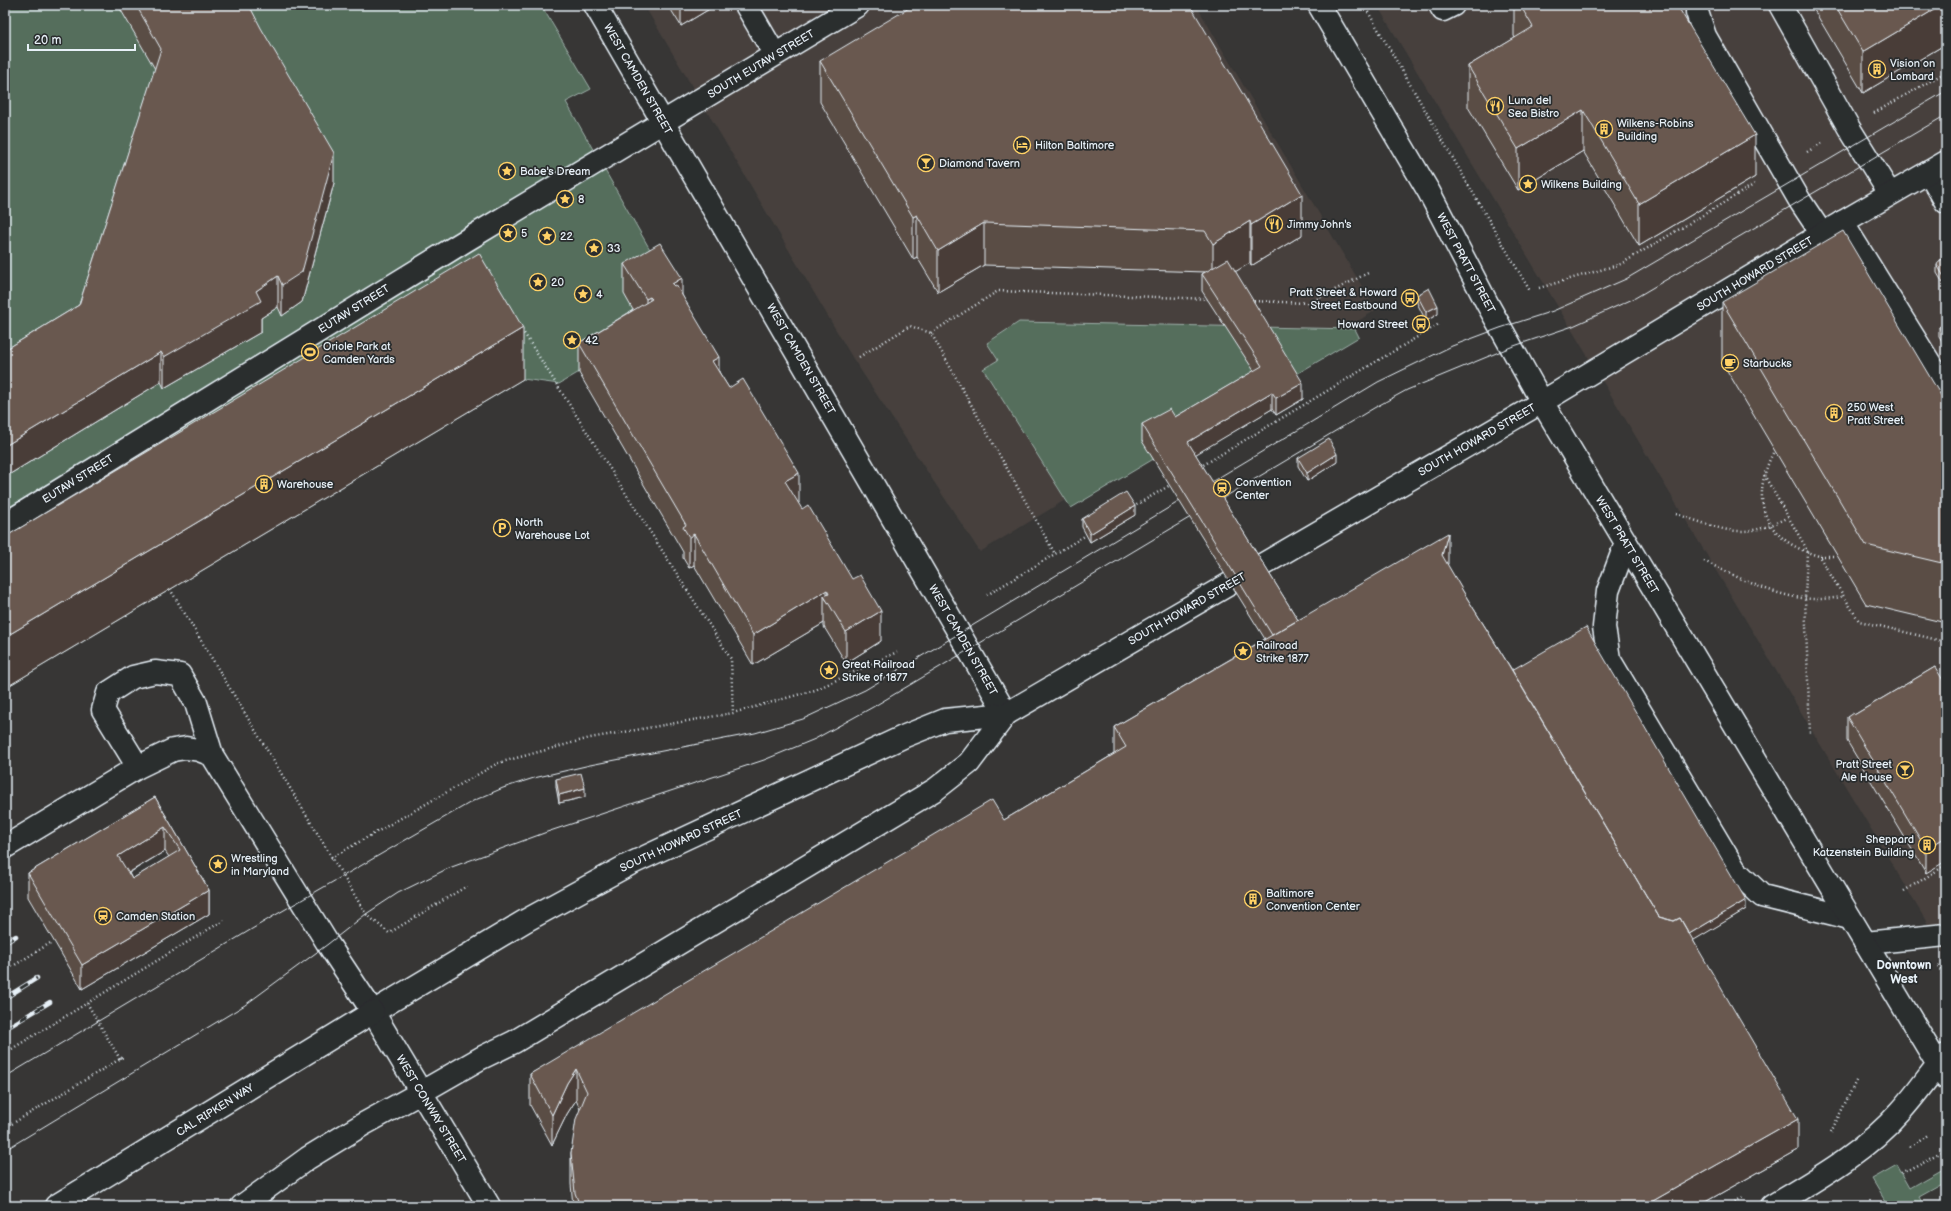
<svg xmlns="http://www.w3.org/2000/svg" width="1951" height="1211" font-family="'Balsamiq Sans',sans-serif">
  <rect width="100%" height="100%" fill="#373635"/>
  <filter id="ink" filterUnits="userSpaceOnUse"><feTurbulence type="fractalNoise" baseFrequency=".025" numOctaves="2"/><feDisplacementMap in="SourceGraphic" scale="8" xChannelSelector="R" yChannelSelector="G"/><feConvolveMatrix kernelMatrix="1 2 1 2 8 2 1 2 1" color-interpolation-filters="sRGB"/></filter>
  <g filter="url(#ink)">
    <path fill="#46403d" d="M644,5H1196L1376,310L980,552L852,357Z
      M1377,5H1946V955L1907,889Z"/>
    <path fill="#546e5c" stroke="#9eb0aa" d="M5,5H541L591,89L566,102L656,260L652,329L559,384L523,379L5,688Z
      M1019,322L1355,329L1359,337L1071,508L983,369L998,360L987,343Z
      M1897,1165L1910,1188L1945,1168L1946,1182L1919,1197L1924,1206H1888L1872,1179Z"/>
    <g fill="none" stroke-linecap="round" stroke-linejoin="round">
      <g stroke="#e8f1f8" stroke-width="25">
        <path id="minor" d="M595,5L1006,714
          M746,5L775,55
          M1440,5L1443,10L1453,5
          M1698,5L1697,12L1705,36L1800,201L1822,234
          M1780,5L1849,128L1890,194
          M1929,172L1946,202
          M1842,222L1946,389
          M5,524L465,241L858,5
          M1626,543L1608,591L1604,627L1609,659L1735,870L1762,896L1850,918
          M138,767L103,710L108,693L133,677L155,672L180,675L196,703L212,755
          M5,847L138,767L173,750L186,748L199,750L212,755L328,944L373,1012
          M1865,943L1946,935"/>
      </g>
      <g stroke="#e8f1f8" stroke-width="25">
        <path id="major" d="M1319,5L1429,192L1488,305L1542,402L1946,1078
          M420,1093L481,1058L514,1042L936,789L969,763L1006,714L1542,402L1822,234L1946,162
          M489,1206L373,1012L525,921L628,865L905,736L945,720L1006,714
          M1772,1206C1817,1179 1865,1152 1900,1112C1917,1094 1930,1073 1946,1055"/>
      </g>
      <g stroke="#e8f1f8" stroke-width="25">
        <path id="highway" d="M56,1206L373,1012
          M242,1206L308,1158L362,1125L420,1093"/>
      </g>
      <path stroke="#e8f1f8" stroke-width="2.5" stroke-dasharray="1 3" stroke-linecap="butt" d="M1364,5L1530,291
        M1874,113L1946,72
        M1807,152L1823,142
        M1539,288L1621,264L1755,184
        M1250,301L1309,303L1370,272
        M522,330L731,659L733,713
        M931,333L998,291L1211,299
        M859,357L910,326L931,333L1055,554
        M1773,453C1748,503 1766,541 1819,556L1859,621L1946,642
        M1200,467L1439,324
        M1764,475L1805,546L1807,552L1805,598L1810,735
        M1133,507L1172,484
        M1676,514C1723,529 1741,542 1788,517
        M1820,556H1836
        M1704,561C1742,579 1779,600 1821,599C1828,598 1836,599 1842,596
        M170,589L366,914L389,933L467,886
        M987,595L1088,534
        M331,858L498,763L590,738L733,713L815,690L897,652
        M1904,891L1946,865
        M1938,966L1946,979
        M5,971L52,942
        M87,1003L120,1059
        M5,1053L224,920
        M5,1128L125,1056
        M1831,1132L1857,1079
        M1910,1148L1929,1134
        M1902,1173L1944,1151
        M1727,1206L1744,1196
        M1936,1206L1946,1200"/>
      <use href="#minor" stroke="#2a2d2e" stroke-width="22"/>
      <use href="#major" stroke="#2a2d2e" stroke-width="22"/>
      <use href="#highway" stroke="#2a2d2e" stroke-width="22"/>
      <path stroke="#e8f1f8" stroke-width="1" d="M1203,487L1378,382L1452,346L1500,328L1553,311L1626,279L1946,91
        M1213,504L1374,408L1407,390L1511,347L1573,326L1635,298L1946,115
        M5,1077L272,917L473,801L503,788L534,778L590,765L755,733L803,719L865,690L1190,495
        M5,1150L245,1005L328,944L366,914L398,893L449,868L547,832L764,760L815,739L873,707L1199,512"/>
      <g stroke="#e8f1f8" stroke-width="4.5">
        <path id="rail" d="M5,943L16,936
          M5,998L37,978
          M5,1029L50,1002"/>
      </g>
      <use href="#rail" stroke="#2a2d2e" stroke-width="3" stroke-dasharray="9" stroke-linecap="butt"/>
    </g>
    <path fill="#5a4d45" stroke="#e8f1f8" fill-rule="evenodd" d="M118,5H249L334,183L302,302L282,316L278,307L261,318V332L164,388L161,382L5,477V350L79,305L155,69Z
      M668,5H716L681,26Z
      M1514,5H1677L1755,177L1639,246L1583,151L1518,190L1468,107V66L1515,38L1514,36Z
      M1811,5H1946V44L1863,93Z
      M820,61L1302,235L1251,266L1250,263L1235,271L1303,399L1276,415L1272,409L1195,454L1298,620L1448,563L1447,565L1467,598L1512,670L1746,909L1693,940L1798,1150L1698,1206H573L571,1184V1153L580,1109L576,1100L567,1114L552,1145L530,1105V1074L1004,820L1114,754V727L1265,639L1142,441V424L1175,417L1254,371L1202,291V274L1205,272L984,265L938,292L917,257L913,259L820,102Z
      M1946,257V288L1937,273V265Z
      M624,264L682,295L719,372L799,503L798,504L881,641L846,663L824,627V623L753,665L694,565L689,568L683,558V552L579,373V343L633,310L624,294Z
      M1417,295L1438,314L1426,321L1417,303Z
      M1722,302L1946,404V623L1866,604L1722,362Z
      M1946,323V348L1939,336V327Z
      M1298,458L1337,462L1307,481L1298,466Z
      M1135,515L1090,542L1082,527V519Z
      M1935,667L1926,873L1847,741V717L1854,715Z
      M556,779L585,797L559,803L556,787Z
      M155,797L209,890V914L82,989L28,897V873ZM165,851L169,857L132,879L129,873Z"/>
    <path fill="#4a3e38" stroke="#e8f1f8" d="M681,5H716L681,26Z
      M1942,5H1946V44L1863,93V52Z
      M1583,110V151L1518,190V149Z
      M1755,135V177L1639,246V204Z
      M334,153V183L302,302L282,316V285Z
      M1302,194V235L1251,266V225Z
      M917,215V257L913,259V217Z
      M1250,221V263L1213,285V244Z
      M984,223V265L938,292V251Z
      M278,276V307L261,318V332L164,388V357L256,291Z
      M682,278V309L672,284Z
      M650,297V327L646,330V299Z
      M1438,306V314L1426,321V312Z
      M523,328V379L5,688V637Z
      M161,352V382L5,477V446Z
      M719,357V388L712,361Z
      M1303,383V399L1276,415V398Z
      M1272,392V409L1188,459V442Z
      M1337,454V462L1307,481V473Z
      M799,473V503L785,512V481Z
      M1135,506V515L1090,542V534Z
      M1448,533V563L1442,586V555Z
      M694,534V565L689,568V537Z
      M827,590V601L824,596V623L753,665V635Z
      M881,611V641L846,663V632Z
      M585,788V797L559,803V795Z
      M165,827V851L118,879V856Z
      M1946,837V861L1926,873V849Z
      M209,890V914L82,989V965Z
      M1746,900V909L1674,952V943Z
      M576,1069V1100L567,1114L552,1145V1115L567,1083Z
      M1798,1119V1150L1698,1206H1644Z"/>
    <path fill="#695950" stroke="#e8f1f8" fill-rule="evenodd" d="M136,5H249L261,28L334,153L302,272L282,285L278,276L256,291L261,301L164,357L161,352L5,446V350L79,305L161,49Z
      M914,5H1190L1302,194L1251,225L1250,221L1213,244L1205,231L984,223L938,251L917,215L913,217L820,61Z
      M1520,5H1677L1755,135L1639,204L1583,110L1518,149L1468,66L1533,27Z
      M1835,5H1942L1863,52Z
      M1843,231L1946,404V564L1866,545L1722,302Z
      M660,243L682,278L672,284L674,286L676,285L719,357L712,361L729,388L743,379L799,473L785,481L802,509L808,505L852,579L860,575L881,611L846,632L824,596L829,594L827,590L753,635L694,534L689,537L683,527L686,525L579,343L652,299L650,297L646,299L624,264Z
      M479,253L523,328L5,637V537Z
      M1946,257V280L1937,265L1939,261Z
      M1228,259L1303,383L1276,398L1272,392L1188,442L1298,620L1272,635L1142,424L1170,409L1175,417L1262,366L1202,274Z
      M1429,288L1438,306L1426,312L1417,295Z
      M1946,323V340L1939,327Z
      M1329,439L1337,454L1307,473L1298,458Z
      M1126,492L1135,506L1090,534L1082,519Z
      M1448,533L1442,555L1467,598L1505,659L1659,917L1674,921L1680,918L1798,1119L1644,1206H580L575,1193L571,1153L576,1119L587,1092L576,1069L567,1083L552,1115L530,1074L992,800L1004,820L1126,747L1114,727Z
      M1586,627L1746,900L1689,934L1680,918L1674,921L1659,917L1512,670Z
      M1935,667L1946,685V837L1926,849L1847,717L1853,713L1854,715Z
      M581,773L585,788L559,795L556,779Z
      M155,797L209,890L82,965L28,873ZM165,827L180,850L132,879L118,856Z"/>
  </g>
  <defs>
    <g id="building-ring" transform="scale(0.9)"><circle r="9.5" fill="#2a2d2e" stroke="#ffd166" stroke-width="1.5"/><path d="M-4-6H4V6H1V3H-1V6H-4ZM-2.5-4.3h1.7v1.8h-1.7ZM.8-4.3h1.7v1.8H.8ZM-2.5-1h1.7V.8h-1.7ZM.8-1h1.7V.8H.8Z" fill="#ffd166"/></g>
    <g id="restaurant-ring" transform="scale(0.9)"><circle r="9.5" fill="#2a2d2e" stroke="#ffd166" stroke-width="1.5"/><path d="M-5-6h1v4h1v-4h1v4h1v-4h1v5L-1.5 .5V6h-2V.5L-5-1ZM5-6V6H3V1.5H1.5Q1.5-4 5-6Z" fill="#ffd166"/></g>
    <g id="hotel-ring" transform="scale(0.9)"><circle r="9.5" fill="#2a2d2e" stroke="#ffd166" stroke-width="1.5"/><path d="M-6-4.5h1.5V1H6V5H4.5V3h-9V5H-6ZM-4 0a1.8 1.8 0 1 1 3.6 0ZM.5 0V-2.5h3Q6-2.5 6 0Z" fill="#ffd166"/></g>
    <g id="bar-ring" transform="scale(0.9)"><circle r="9.5" fill="#2a2d2e" stroke="#ffd166" stroke-width="1.5"/><path d="M-6-5H6L.8 .8V4.5H3.5V6h-7V4.5H-.8V.8Z" fill="#ffd166"/></g>
    <g id="sight-ring" transform="scale(0.9)"><circle r="9.5" fill="#2a2d2e" stroke="#ffd166" stroke-width="1.5"/><path d="M0-6L1.8-2.2L6-1.7L2.9 1.2L3.7 5.4L0 3.3L-3.7 5.4L-2.9 1.2L-6-1.7L-1.8-2.2Z" fill="#ffd166"/></g>
    <g id="bus-ring" transform="scale(0.9)"><circle r="9.5" fill="#2a2d2e" stroke="#ffd166" stroke-width="1.5"/><path d="M-5-6H5V4H4V6H2V4H-2V6H-4V4H-5ZM-3.5-4V0h7V-4ZM-3.5 1.2v1.5H-2V1.2ZM2 1.2v1.5H3.5V1.2Z" fill="#ffd166"/></g>
    <g id="stadium-ring" transform="scale(0.9)"><circle r="9.5" fill="#2a2d2e" stroke="#ffd166" stroke-width="1.5"/><path d="M0-5a6.5 5 0 1 0 0 10a6.5 5 0 1 0 0-10ZM-3.5-1.8h7v3.6h-7Z" fill="#ffd166"/></g>
    <g id="cafe-ring" transform="scale(0.9)"><circle r="9.5" fill="#2a2d2e" stroke="#ffd166" stroke-width="1.5"/><path d="M-5.5-4.5H6V0H3Q3 3.5 0 3.5H-2.5Q-5.5 3.5-5.5 0ZM3-3.2v2h1.7v-2ZM-6 4.5H4V6H-6Z" fill="#ffd166"/></g>
    <g id="station-ring" transform="scale(0.9)"><circle r="9.5" fill="#2a2d2e" stroke="#ffd166" stroke-width="1.5"/><path d="M-3-6H3Q5-6 5-4V2Q5 4 3 4L4.5 6H3L1.5 4h-3L-3 6H-4.5L-3 4Q-5 4-5 2V-4Q-5-6-3-6ZM-3.5-4v3h7v-3ZM-3.5 1v1.5H-2V1ZM2 1v1.5H3.5V1Z" fill="#ffd166"/></g>
    <g id="parking-ring" transform="scale(0.9)"><circle r="9.5" fill="#2a2d2e" stroke="#ffd166" stroke-width="1.5"/><path d="M-3.5-5.5H1a3.5 3.5 0 0 1 0 7H-1V5.5H-3.5ZM-1-3.4V-.6H.8a1.4 1.4 0 0 0 0-2.8Z" fill="#ffd166"/></g>
  </defs>
  <g fill-rule="evenodd">
    <use href="#building-ring" x="1877" y="69"/>
    <use href="#restaurant-ring" x="1495" y="106"/>
    <use href="#building-ring" x="1604" y="129"/>
    <use href="#hotel-ring" x="1022" y="145"/>
    <use href="#bar-ring" x="926" y="163"/>
    <use href="#sight-ring" x="507" y="171"/>
    <use href="#sight-ring" x="1528" y="184"/>
    <use href="#sight-ring" x="565" y="199"/>
    <use href="#restaurant-ring" x="1274" y="224"/>
    <use href="#sight-ring" x="508" y="233"/>
    <use href="#sight-ring" x="547" y="236"/>
    <use href="#sight-ring" x="594" y="248"/>
    <use href="#sight-ring" x="538" y="282"/>
    <use href="#sight-ring" x="583" y="294"/>
    <use href="#bus-ring" x="1410" y="298"/>
    <use href="#bus-ring" x="1421" y="324"/>
    <use href="#sight-ring" x="572" y="340"/>
    <use href="#stadium-ring" x="310" y="352"/>
    <use href="#cafe-ring" x="1730" y="363"/>
    <use href="#building-ring" x="1834" y="413"/>
    <use href="#building-ring" x="264" y="484"/>
    <use href="#station-ring" x="1222" y="488"/>
    <use href="#parking-ring" x="502" y="528"/>
    <use href="#sight-ring" x="1243" y="651"/>
    <use href="#sight-ring" x="829" y="670"/>
    <use href="#bar-ring" x="1905" y="770"/>
    <use href="#building-ring" x="1927" y="845"/>
    <use href="#sight-ring" x="218" y="864"/>
    <use href="#building-ring" x="1253" y="899"/>
    <use href="#station-ring" x="103" y="916"/>
  </g>
  <g text-anchor="middle" dominant-baseline="central" stroke-width="3.5" stroke-linejoin="round" paint-order="stroke">
    <g font-size="11" fill="#e8f1f8" stroke="#2a2d2e" text-anchor="start">
      <text x="1890" y="63">Vision on<tspan x="1890" dy="13">Lombard</tspan></text>
      <text x="1508" y="100">Luna del<tspan x="1508" dy="13">Sea Bistro</tspan></text>
      <text x="1617" y="123">Wilkens-Robins<tspan x="1617" dy="13">Building</tspan></text>
      <text x="1035" y="145">Hilton Baltimore</text>
      <text x="939" y="163">Diamond Tavern</text>
      <text x="520" y="171">Babe's Dream</text>
      <text x="1541" y="184">Wilkens Building</text>
      <text x="578" y="199">8</text>
      <text x="1287" y="224">Jimmy John's</text>
      <text x="521" y="233">5</text>
      <text x="560" y="236">22</text>
      <text x="607" y="248">33</text>
      <text x="551" y="282">20</text>
      <text x="1397" y="292" text-anchor="end">Pratt Street &amp; Howard<tspan x="1397" dy="13">Street Eastbound</tspan></text>
      <text x="596" y="294">4</text>
      <text x="1408" y="324" text-anchor="end">Howard Street</text>
      <text x="585" y="340">42</text>
      <text x="323" y="346">Oriole Park at<tspan x="323" dy="13">Camden Yards</tspan></text>
      <text x="1743" y="363">Starbucks</text>
      <text x="1847" y="407">250 West<tspan x="1847" dy="13">Pratt Street</tspan></text>
      <text x="1235" y="482">Convention<tspan x="1235" dy="13">Center</tspan></text>
      <text x="277" y="484">Warehouse</text>
      <text x="515" y="522">North<tspan x="515" dy="13">Warehouse Lot</tspan></text>
      <text x="1256" y="645">Railroad<tspan x="1256" dy="13">Strike 1877</tspan></text>
      <text x="842" y="664">Great Railroad<tspan x="842" dy="13">Strike of 1877</tspan></text>
      <text x="1892" y="764" text-anchor="end">Pratt Street<tspan x="1892" dy="13">Ale House</tspan></text>
      <text x="1914" y="839" text-anchor="end">Sheppard<tspan x="1914" dy="13">Katzenstein Building</tspan></text>
      <text x="231" y="858">Wrestling<tspan x="231" dy="13">in Maryland</tspan></text>
      <text x="1266" y="893">Baltimore<tspan x="1266" dy="13">Convention Center</tspan></text>
      <text x="116" y="916">Camden Station</text>
    </g>
    <g font-size="11" fill="#e8f1f8" stroke="#2a2d2e">
      <text transform="translate(761 64) rotate(-31)">SOUTH EUTAW STREET</text>
      <text transform="translate(638 79) rotate(60)">WEST CAMDEN STREET</text>
      <text transform="translate(1466 263) rotate(62)">WEST PRATT STREET</text>
      <text transform="translate(1755 274) rotate(-31)">SOUTH HOWARD STREET</text>
      <text transform="translate(354 309) rotate(-32)">EUTAW STREET</text>
      <text transform="translate(801 359) rotate(60)">WEST CAMDEN STREET</text>
      <text transform="translate(1477 440) rotate(-30)">SOUTH HOWARD STREET</text>
      <text transform="translate(78 479) rotate(-32)">EUTAW STREET</text>
      <text transform="translate(1627 545) rotate(59)">WEST PRATT STREET</text>
      <text transform="translate(1187 609) rotate(-30)">SOUTH HOWARD STREET</text>
      <text transform="translate(963 640) rotate(60)">WEST CAMDEN STREET</text>
      <text transform="translate(681 841) rotate(-25)">SOUTH HOWARD STREET</text>
      <text transform="translate(431 1109) rotate(59)">WEST CONWAY STREET</text>
      <text transform="translate(215 1110) rotate(-32)">CAL RIPKEN WAY</text>
    </g>
    <g font-size="12" font-weight="bold" fill="#e8f1f8" stroke="#2a2d2e">
      <text x="1904" y="965">Downtown<tspan x="1904" dy="14">West</tspan></text>
    </g>
  </g>
  <rect width="1951" height="1211" fill="none" stroke="#2a2d2e" stroke-width="20"/>
  <rect x="10" y="10" width="1931" height="1191" fill="none" stroke="#e8f1f8" stroke-width="1.5" filter="url(#ink)"/>
  <path d="M28 44v6h107v-6" fill="none" stroke="#e8f1f8" stroke-width="2"/>
  <text x="34" y="44" font-size="12" fill="#e8f1f8" stroke="#2a2d2e" stroke-width="3" paint-order="stroke">20 m</text>
</svg>
